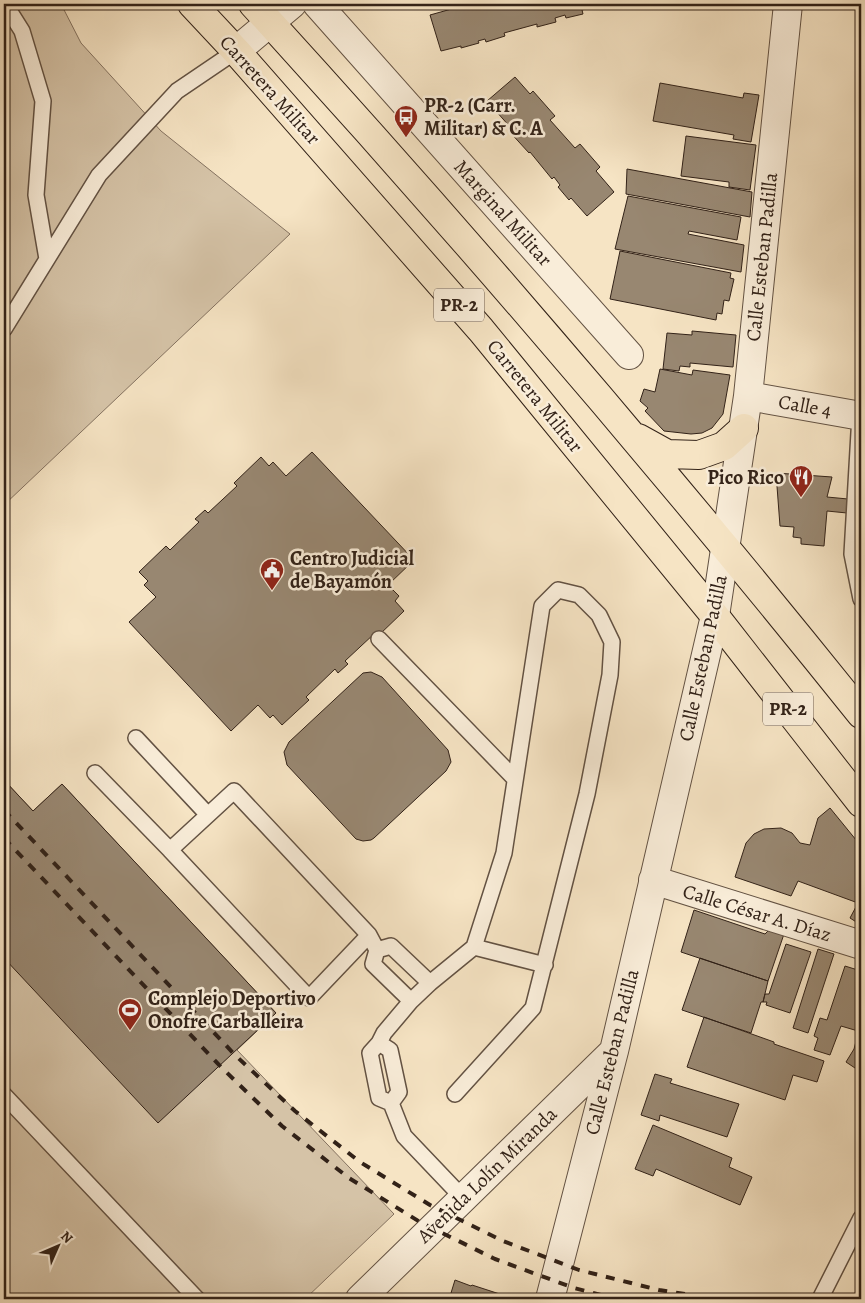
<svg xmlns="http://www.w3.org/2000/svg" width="865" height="1303" font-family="Alegreya,serif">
  <rect width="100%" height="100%" fill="#f6e4c4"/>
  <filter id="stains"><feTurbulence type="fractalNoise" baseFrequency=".004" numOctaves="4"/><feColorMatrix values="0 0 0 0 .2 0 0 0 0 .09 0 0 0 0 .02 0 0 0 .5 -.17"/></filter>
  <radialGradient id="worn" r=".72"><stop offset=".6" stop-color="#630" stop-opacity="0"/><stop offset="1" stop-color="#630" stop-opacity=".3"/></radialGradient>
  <path fill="#d5c3a7" stroke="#847260" d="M4,4H61L81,43L161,131L290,234L4,505Z
    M4,780L33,811L62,784L276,1013L237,1050L394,1214L305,1299H4Z"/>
  <path fill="#988771" stroke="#322218" d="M454,4H601V5L582,10L583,14L566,18L565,15L555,18L556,22L537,27V24L504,33L505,36L486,42L485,39L478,41L479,43L461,48V46L441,51L430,15L455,8Z
    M515,77L530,94L533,91L555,116L550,120L575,148L580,144L600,167L596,171L614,192L587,216L571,198L569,200L558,187L560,185L554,177L552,179L530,152L529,153L508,130L511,128L487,101Z
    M660,83L743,98L744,93L759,95L751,142L733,139L734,135L653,121Z
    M686,136L756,145L750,190L729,187V182L681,176Z
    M627,169L752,192L750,217L626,194Z
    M628,196L741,217L737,240L689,231L688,234L744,245L741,272L615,249Z
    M620,251L731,273L730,278L734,279L729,301L724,300L722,314L717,313L716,320L610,299Z
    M692,331L736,335L733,367L690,363V367L680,366L679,371L663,369L667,333L692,335Z
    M660,369L692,375L693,370L730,375L723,414L712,428L702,433L691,434L664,431L645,411L648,408L640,401L644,389L655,392Z
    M312,452L414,560L388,585L399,596L395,601L404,611L378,636L375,633L345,661L348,664L338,673L335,669L306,697L309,700L282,725L273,715L270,718L258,705L231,731L129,622L156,597L144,585L148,581L139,572L166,546L170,550L199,522L195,519L205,510L208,513L237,486L234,483L261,457L269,466L273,462L286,476Z
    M776,473L832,477L827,497L848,499L847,513L827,511L824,546L801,544V538L793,537L794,527L780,526Z
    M371,672L382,677L448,750L451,762L446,771L374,838L371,840L363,841L356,839L287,765L284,752L289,742L363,673Z
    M4,780L33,811L62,784L276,1013L158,1123L4,958Z
    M830,808L861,846V925L850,918L858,903L798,881L791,896L735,877L746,843L754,834L764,829L781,828L792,833L800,843L810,845L818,818Z
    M694,910L765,934L770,929L784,934L768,981L681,952Z
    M786,944L811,952L790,1013L766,1005L767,1002H763L765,994H769Z
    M818,949L834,954L808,1033L793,1028Z
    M700,958L768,981L763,1002H761L751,1033L682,1010Z
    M845,966L861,971V1022L858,1031L841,1026L830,1055L814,1050L818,1038L814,1036L820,1018L827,1020Z
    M704,1017L774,1042V1044L824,1061L817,1082L793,1075L785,1100L687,1067Z
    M861,1022V1072L846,1062L854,1049Z
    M655,1074L672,1079L670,1083L739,1104L727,1137L660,1115L659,1121L641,1115Z
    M653,1125L732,1158L729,1167L752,1177L740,1205L656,1169L653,1176L635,1169Z
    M455,1280L471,1286L472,1285L515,1299H466L451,1293Z"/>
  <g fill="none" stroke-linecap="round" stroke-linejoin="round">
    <g stroke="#635243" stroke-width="18">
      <path id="lane" d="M5,4L22,31L43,101L36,195L47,259
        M4,329L99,175L177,91L236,51
        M860,415L852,554L861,599
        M379,639L515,779
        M136,738L208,815
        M95,773L170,850
        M369,935L309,998L170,850L234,791L369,935L377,950
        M474,947L545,965
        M411,1001L373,964L377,950L391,946L430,983
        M379,1043L384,1033L411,1001L430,983L474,947L504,853L542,606L558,590L579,595L599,615L612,642L610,675L587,794L533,1008L455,1094
        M4,1095L197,1299
        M391,1103L399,1092L390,1050L379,1043L370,1053L379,1098L391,1103L404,1136L463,1198
        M820,1299L861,1218"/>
    </g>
    <g stroke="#635243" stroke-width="30">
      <path id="street" d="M317,4L629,355
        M236,51L292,4
        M748,396L861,416
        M653,880L861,945
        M360,1299L614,1051
        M550,1299L614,1051L715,616L748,396L788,4"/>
    </g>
    <g stroke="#322218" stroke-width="30">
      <path id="primary" d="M192,4L236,51L481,330L715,616L861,803
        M253,4C463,234 666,471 861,714
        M638,438L667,454L699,455L724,446L744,428"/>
    </g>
    <use href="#lane" stroke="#f9edd9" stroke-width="15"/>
    <use href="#street" stroke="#f9edd9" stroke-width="28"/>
    <use href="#primary" stroke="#f6e4c4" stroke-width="28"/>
    <path stroke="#322218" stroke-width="4" stroke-dasharray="9 9" stroke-linecap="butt" d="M4,810L235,1055L295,1111L360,1162L430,1205L503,1241L579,1270L659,1290L716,1299
      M4,838L222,1068L282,1126L349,1178L420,1222L495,1259L574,1288L617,1299"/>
  </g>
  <defs>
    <g id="bus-pin" transform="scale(1.25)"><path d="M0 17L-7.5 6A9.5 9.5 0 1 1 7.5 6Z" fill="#8f2418" stroke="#f9edd9"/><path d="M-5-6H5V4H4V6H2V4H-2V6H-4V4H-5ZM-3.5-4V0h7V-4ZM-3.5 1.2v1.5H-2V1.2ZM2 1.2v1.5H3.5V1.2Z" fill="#fff"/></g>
    <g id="restaurant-pin" transform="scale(1.25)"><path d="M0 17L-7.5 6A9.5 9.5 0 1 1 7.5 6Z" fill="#8f2418" stroke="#f9edd9"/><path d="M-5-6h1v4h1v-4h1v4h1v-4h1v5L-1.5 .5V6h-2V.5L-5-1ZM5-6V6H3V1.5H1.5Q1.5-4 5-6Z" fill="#fff"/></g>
    <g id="civic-pin" transform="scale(1.25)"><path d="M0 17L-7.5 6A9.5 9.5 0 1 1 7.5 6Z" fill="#8f2418" stroke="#f9edd9"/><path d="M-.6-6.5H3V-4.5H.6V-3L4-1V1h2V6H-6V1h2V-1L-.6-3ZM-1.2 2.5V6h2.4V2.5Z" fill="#fff"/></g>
    <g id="stadium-pin" transform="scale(1.25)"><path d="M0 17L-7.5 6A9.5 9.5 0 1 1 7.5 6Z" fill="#8f2418" stroke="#f9edd9"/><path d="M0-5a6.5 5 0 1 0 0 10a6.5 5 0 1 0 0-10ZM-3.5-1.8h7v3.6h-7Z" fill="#fff"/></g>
  </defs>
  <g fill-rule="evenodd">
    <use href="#bus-pin" x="406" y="117"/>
    <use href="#restaurant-pin" x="801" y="477"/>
    <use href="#civic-pin" x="272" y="570"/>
    <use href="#stadium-pin" x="130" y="1010"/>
  </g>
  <g text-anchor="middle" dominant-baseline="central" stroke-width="5" stroke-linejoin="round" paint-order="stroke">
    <g fill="#f9edd9" stroke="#6e5f52" stroke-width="1">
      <rect x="434" y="288.5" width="50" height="33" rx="4"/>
      <rect x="763" y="692.5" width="50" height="33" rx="4"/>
    </g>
    <g font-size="19" font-weight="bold" fill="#322218">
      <text x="459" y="305">PR-2</text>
      <text x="788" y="709">PR-2</text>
    </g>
    <g font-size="20" fill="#322218" stroke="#f9edd9">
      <text transform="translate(270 90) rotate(48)">Carretera Militar</text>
      <text transform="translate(503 213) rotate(48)">Marginal Militar</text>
      <text transform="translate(762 257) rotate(-84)">Calle Esteban Padilla</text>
      <text transform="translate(535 396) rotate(51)">Carretera Militar</text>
      <text transform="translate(805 406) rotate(10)">Calle 4</text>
      <text transform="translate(703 658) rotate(-78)">Calle Esteban Padilla</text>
      <text transform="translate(757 913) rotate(17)">Calle César A. Díaz</text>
      <text transform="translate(612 1052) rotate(-76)">Calle Esteban Padilla</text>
      <text transform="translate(487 1175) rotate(-44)">Avenida Lolín Miranda</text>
    </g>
    <g font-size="20" font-weight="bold" fill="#322218" stroke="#f9edd9" text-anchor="start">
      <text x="424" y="105">PR-2 (Carr.<tspan x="424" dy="23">Militar) &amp; C. A</tspan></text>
      <text x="784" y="477" text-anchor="end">Pico Rico</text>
      <text x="290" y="558">Centro Judicial<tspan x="290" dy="23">de Bayamón</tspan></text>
      <text x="148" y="998">Complejo Deportivo<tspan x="148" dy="23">Onofre Carballeira</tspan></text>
    </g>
  </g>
  <rect width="865" height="1303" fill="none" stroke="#f6e4c4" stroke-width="20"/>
  <rect x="5" y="5" width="855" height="1293" fill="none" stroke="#322218" stroke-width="2.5"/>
  <rect x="10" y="10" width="845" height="1283" fill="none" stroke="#322218"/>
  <g transform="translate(58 1246) rotate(45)" stroke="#f9edd9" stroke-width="4" paint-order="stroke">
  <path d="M0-4L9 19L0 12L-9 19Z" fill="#322218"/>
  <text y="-8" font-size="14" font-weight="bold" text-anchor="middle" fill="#322218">N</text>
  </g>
  <rect width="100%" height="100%" filter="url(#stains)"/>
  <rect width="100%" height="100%" fill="url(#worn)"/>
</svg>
